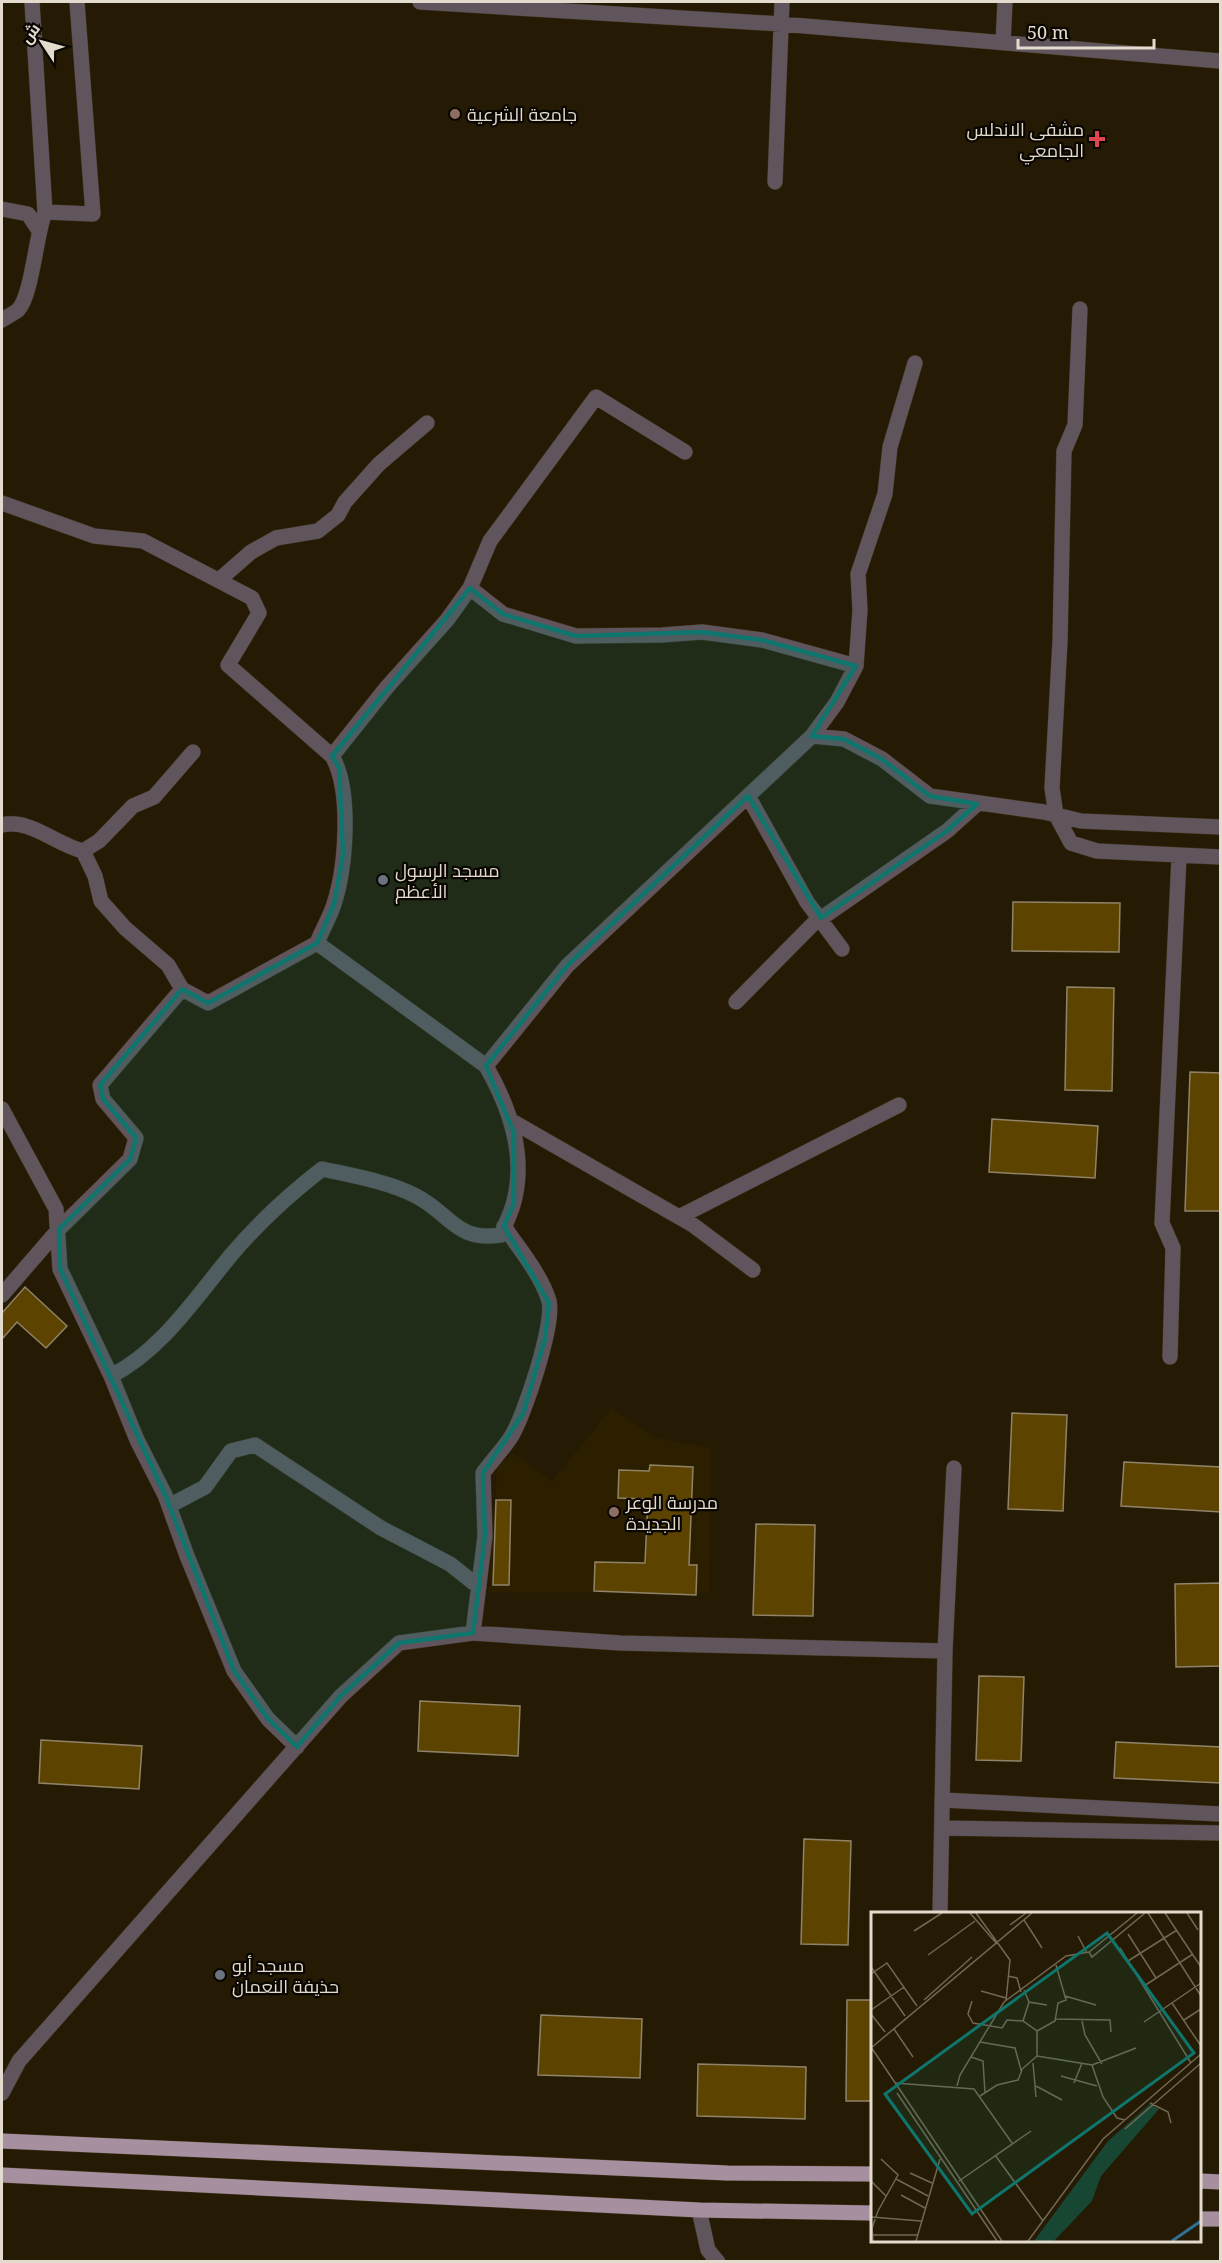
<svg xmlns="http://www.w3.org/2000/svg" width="1222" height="2263" font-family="'Noto Serif',Cairo,serif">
  <rect width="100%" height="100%" fill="#251a03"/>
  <path fill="#2c1f00" d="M612,1408L657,1438L711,1448L709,1593L489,1592L497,1467L513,1453L552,1481Z"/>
  <path fill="#5c4300" stroke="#908368" stroke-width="1.5" d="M1013,902L1120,903L1119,952L1012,951Z
    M1067,987L1114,988L1112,1091L1065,1090Z
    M1190,1072L1221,1073V1211H1185Z
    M992,1119L1098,1126L1095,1178L989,1172Z
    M25,1287L67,1326L46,1348L17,1322L2,1339V1313Z
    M1012,1413L1067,1415L1063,1511L1008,1509Z
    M1124,1462L1221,1467V1512L1121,1506Z
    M650,1465L693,1467L689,1565H697L696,1595L594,1591L595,1562L645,1563L648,1499L618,1498L619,1470L649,1471Z
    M496,1500H511L509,1585H493Z
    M756,1524L815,1525L813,1616L753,1615Z
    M1221,1583V1666L1176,1667L1175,1584Z
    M979,1676L1024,1677L1021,1761L976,1760Z
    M420,1701L520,1706L518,1756L418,1751Z
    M41,1740L142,1746L139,1789L39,1783Z
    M1116,1742L1221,1747V1783L1114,1778Z
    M804,1839L851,1841L848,1945L801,1944Z
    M847,2000H873V2101H846Z
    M541,2015L642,2019L640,2078L538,2075Z
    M698,2064L806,2067L805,2119L697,2116Z"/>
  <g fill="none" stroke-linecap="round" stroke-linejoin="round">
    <g stroke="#40351f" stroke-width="16">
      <path id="minor" d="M420,2L781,24L1220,61
        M1003,43L1005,2
        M775,182L782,2
        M2,209L28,214L38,229
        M45,212L93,214L77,2
        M1080,309L1075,425L1064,451L1060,641L1052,788L1056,815L1071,843L1097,851L1220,857
        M2,320C6,317 13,314 18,310C32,296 36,234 45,212L32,2
        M2,503L94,536L143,541L252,598L259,613L228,665L332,756C352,790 346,867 334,904C330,917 322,930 317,943
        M219,580L251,552L276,538L318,531L338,515L345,502L379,464L427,423
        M470,588L503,614L576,636L662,635L702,632L762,640L856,666
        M812,736L837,702L856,666L860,610L858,574L885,494L890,447L915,363
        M332,756L387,687L447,620L470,588L490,541L596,397L685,452
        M748,796L807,902L842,949
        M2,825C29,818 57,845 83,851L99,841L133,806L154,797L193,752
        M83,851L95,876L101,901L125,928L168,965L182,989
        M736,1002L813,924L947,831L977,804
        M486,1066L567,966L812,736L844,739L882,759L930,796L1044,812L1081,821L1220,827
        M2,1109L56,1209L60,1269L111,1376L137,1440L165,1495L187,1556L234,1671L268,1719L297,1747
        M510,1120L693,1225L753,1270
        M679,1217L899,1105
        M2,1295L59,1229L130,1159L136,1138L103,1099L100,1085L182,989L208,1003L317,943L486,1066C509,1106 527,1157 513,1205C510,1215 505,1225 501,1235C456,1242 451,1214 416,1196C390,1182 350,1175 322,1169C290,1194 258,1223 232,1254C196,1297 162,1350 111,1376
        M1170,1357L1173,1248L1162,1223L1179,856
        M169,1506L205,1487L231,1451L255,1445L381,1528L450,1564L479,1587
        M473,1633L485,1536L483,1473C492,1461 503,1449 511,1437C524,1417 555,1323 549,1301C541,1274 519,1249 504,1226
        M942,1800L1220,1814
        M942,1828L1220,1833
        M940,1914L945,1651L954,1468
        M2,2093L19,2061L341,1696L399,1643L473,1633L620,1643L945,1651
        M699,2210L708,2250L718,2262"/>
    </g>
    <g stroke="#40351f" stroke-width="16">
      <path id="major" d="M2,2141L727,2173L872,2174
        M2,2175L699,2210L872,2213
        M1200,2181L1220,2182
        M1200,2219H1220"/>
    </g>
    <use href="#minor" stroke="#60555d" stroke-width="15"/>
    <use href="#major" stroke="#a68f9f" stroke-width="15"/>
  </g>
  <path fill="#0f766e" fill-opacity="0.2" stroke="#0f766e" stroke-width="4.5" stroke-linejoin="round" d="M470,588L503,614L576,636L702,632L762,640L856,666L812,736L844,739L882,759L930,796L977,804L947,831L821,918L748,796L567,966L486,1066L514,1133V1203L504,1226L549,1303L545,1339L523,1414L483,1473L485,1536L473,1633L399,1643L341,1696L297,1747L268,1719L234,1671L165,1495L60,1269L59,1229L130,1159L136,1138L103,1099L100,1085L182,989L208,1003L317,943L334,904L343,855L339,768L332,756Z"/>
  <g fill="#8d6e63" stroke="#0a0601" stroke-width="2">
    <circle cx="455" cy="114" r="6"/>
    <circle cx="614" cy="1512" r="6"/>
  </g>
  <path fill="#e0444e" stroke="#0a0601" stroke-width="2" d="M1094 130h6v6h6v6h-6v6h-6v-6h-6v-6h6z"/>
  <g fill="#6b7280" stroke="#0a0601" stroke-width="2">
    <circle cx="383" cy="880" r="6"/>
    <circle cx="220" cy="1975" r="6"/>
  </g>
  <g text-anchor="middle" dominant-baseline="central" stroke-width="4.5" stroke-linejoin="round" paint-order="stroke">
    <g font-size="18" fill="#e3dcce" stroke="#0a0601" text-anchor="start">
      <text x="467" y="114">جامعة الشرعية</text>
      <text x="1084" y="129" text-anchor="end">مشفى الاندلس<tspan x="1084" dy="21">الجامعي</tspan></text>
      <text x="395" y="870">مسجد الرسول<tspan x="395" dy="21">الأعظم</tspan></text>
      <text x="626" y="1502">مدرسة الوعر<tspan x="626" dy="21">الجديدة</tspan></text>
      <text x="232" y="1965">مسجد أبو<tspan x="232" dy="21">حذيفة النعمان</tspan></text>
    </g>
  </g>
  <g transform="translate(871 1912)">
    <rect width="330" height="330" fill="#251a03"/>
    <path d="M279,192L288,197L230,264L221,289L183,329H163L237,229Z" fill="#174733"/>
    <path fill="none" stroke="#327091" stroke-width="3" d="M301,329L330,309"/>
    <path fill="none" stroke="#716854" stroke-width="1.5" d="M99,1L126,32M105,1L139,48L135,89M277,1L330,84M294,1L330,55M316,1L327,18M153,8L171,36M139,13L155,1M43,19L71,1M257,22L285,66M207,24L216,41M249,36L320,151M218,40L221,45L274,1M57,43L104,9M257,49L306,18M0,55L34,104M0,62L16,51L46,94M137,64L146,66L150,80M273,74L322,42M153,78L158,90L176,93M110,79L135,86M194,84L225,93M53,88L101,45M101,89L97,102L102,111L131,116L136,108L152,109L166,119V144L150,158L144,136L109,130M301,91L330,134M0,98L33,75M0,102L14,120M185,107L239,108L240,120M313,108L330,97M152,109L158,90M211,109L214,123L231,152M273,110L330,71M23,117L42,145M166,119L184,109L187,91L195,88L185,53M0,135L131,329M0,136L161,1M166,144L221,153L232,185L246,206L254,208M100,145L112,149L114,181M162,151L165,185M221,153L265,136M190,164L226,174M24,171L103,177L141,231M203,171L211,151M86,174L89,163L133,90L195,44L218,40L266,1M165,174L191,188M26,181L126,329M109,184L126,173L147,168L151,158M279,191L297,200L300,211M254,217L330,151M124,243L172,309M39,261L61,271M25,267L57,284M0,269L15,284M88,269L160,219M30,283L54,296M0,305L50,309M0,323H47M2,329L1,316L7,299L27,263L10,247M45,329L69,247M157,329L232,227L330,142"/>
    <path fill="#0f766e" fill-opacity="0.15" stroke="#0f766e" stroke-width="3" d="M236,21L323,141L101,302L14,182Z"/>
    <rect width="330" height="330" fill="none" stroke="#e3dcce" stroke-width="3"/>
  </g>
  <rect width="1222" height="2263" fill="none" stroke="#e3dcce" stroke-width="6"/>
  <g transform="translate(42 42) rotate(306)" stroke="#0a0601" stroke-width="4.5" paint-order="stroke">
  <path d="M0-4.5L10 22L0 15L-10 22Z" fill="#e3dcce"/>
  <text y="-9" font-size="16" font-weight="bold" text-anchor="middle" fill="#e3dcce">ش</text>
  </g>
  <path d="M1018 39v9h136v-9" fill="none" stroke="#e3dcce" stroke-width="3"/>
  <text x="1027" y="39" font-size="18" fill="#e3dcce" stroke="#0a0601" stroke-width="4.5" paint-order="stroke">50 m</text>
</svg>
